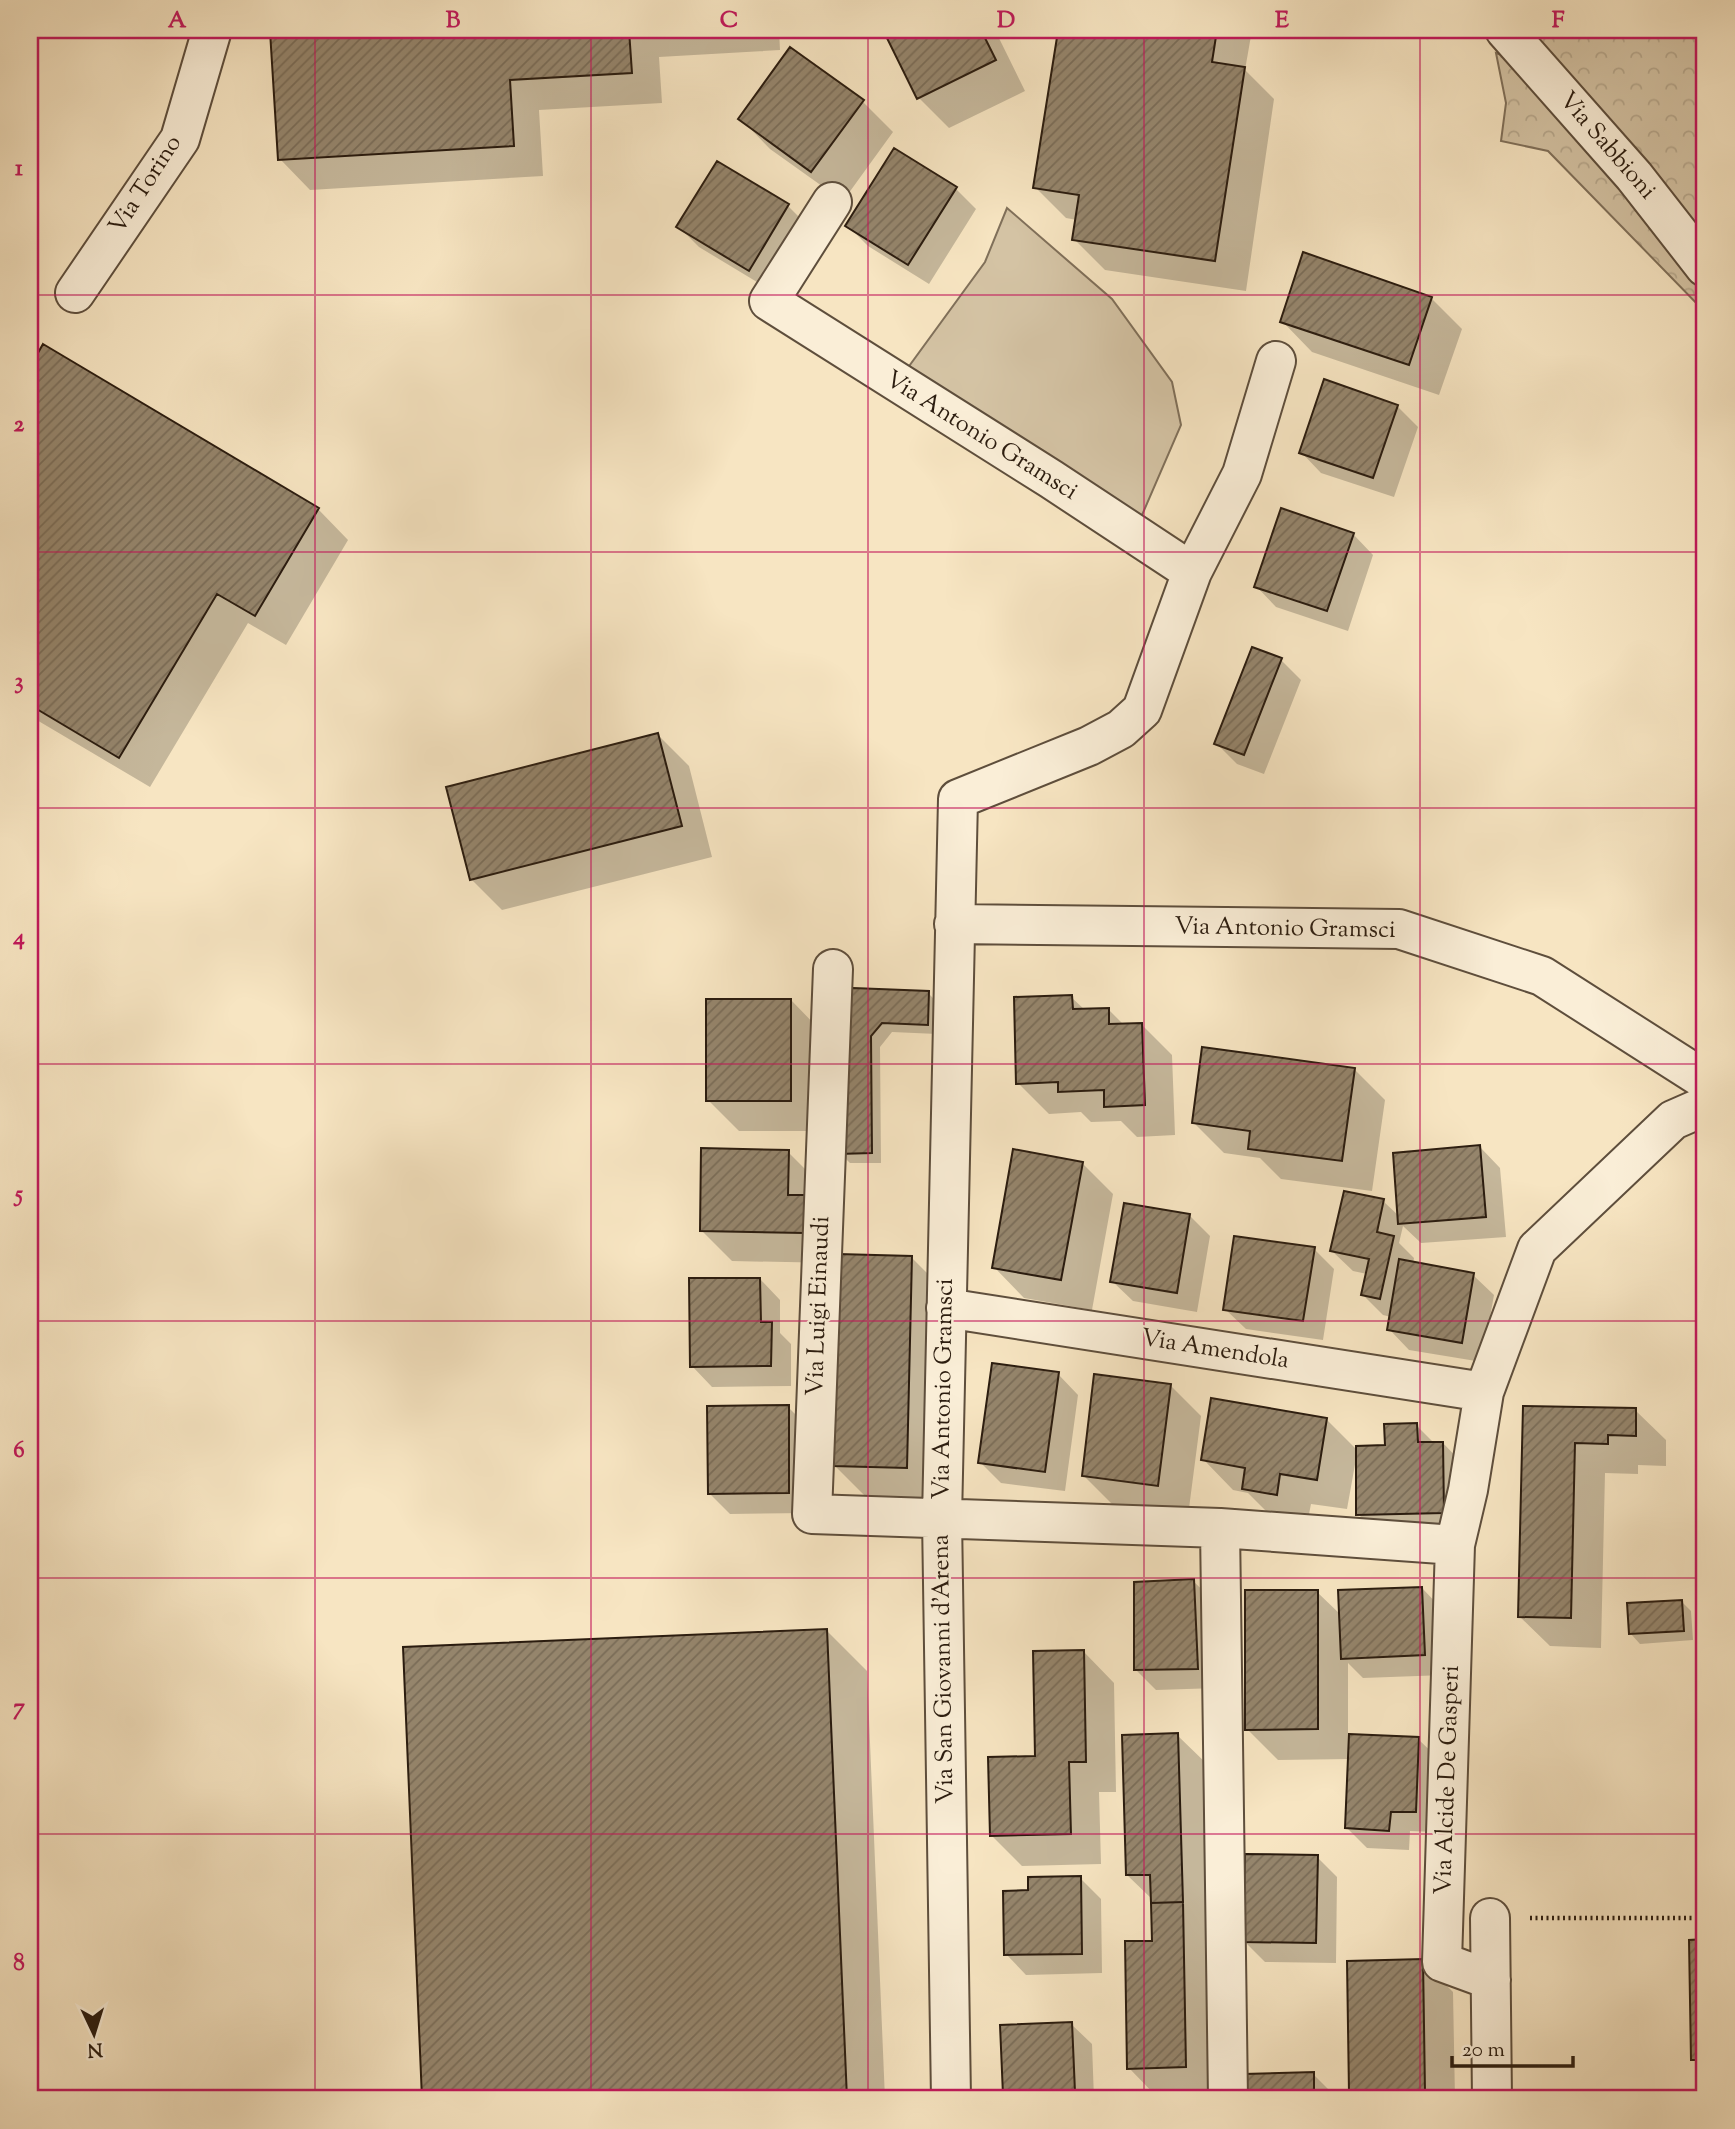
<svg xmlns="http://www.w3.org/2000/svg" width="1735" height="2129" font-family="'Sorts Mill Goudy',serif">
  <defs>
    <pattern id="forest-crowns" width="20" height="18" patternUnits="userSpaceOnUse" patternTransform="scale(1.75)"><rect width="20" height="18" fill="#d4c3a4"/><path d="M2 6a3 3 0 1 1 6 0M12 15a3 3 0 1 1 6 0" fill="none" stroke="#b6a78c"/></pattern>
    <pattern id="building-hatch" width="6" height="6" patternUnits="userSpaceOnUse" patternTransform="scale(1.75)"><rect width="6" height="6" fill="#95856c"/><path d="M-1 1l2-2M0 6l6-6M5 7l2-2" fill="none" stroke="#7a6c57"/></pattern>
  </defs>
  <rect width="100%" height="100%" fill="#f7e5c2"/>
  <filter id="stains"><feTurbulence type="fractalNoise" baseFrequency=".00286" numOctaves="4"/><feColorMatrix values="0 0 0 0 .2 0 0 0 0 .09 0 0 0 0 .02 0 0 0 .5 -.17"/></filter>
  <radialGradient id="worn" r=".72"><stop offset=".6" stop-color="#630" stop-opacity="0"/><stop offset="1" stop-color="#630" stop-opacity=".3"/></radialGradient>
  <path fill="#d4c3a4" stroke="#80705a" stroke-width="2" d="M1007,208L1112,299L1172,382L1181,425L1139,522L907,369L985,262Z"/>
  <path fill="url(#forest-crowns)" stroke="#80705a" stroke-width="2" d="M1527,30H1705V236Z
    M1496,53L1513,59L1705,283V312L1548,151L1501,141L1506,103Z"/>
  <path fill="#0003" d="M319,30H779L780,50L659,57L662,103L539,110L543,176L310,190L280,159L272,32Z
    M885,30H995L1025,91L949,128L919,98Z
    M1104,30H1252L1245,70L1274,99L1246,291L1105,270L1074,239L1077,220L1066,218L1035,187L1103,39Z
    M791,49L863,102L893,132L843,201L770,149L740,118Z
    M718,163L788,206L808,226L770,290L699,247L679,227Z
    M956,189L976,209L929,284L868,246L848,226Z
    M1431,298L1462,329L1439,395L1312,352L1282,321Z
    M43,347L318,509L348,540L286,645L248,623L150,787L30,716V370Z
    M1397,406L1418,427L1394,497L1321,473L1301,452Z
    M1353,534L1373,555L1348,631L1276,607L1256,586Z
    M1281,660L1301,680L1264,774L1237,764L1216,743Z
    M658,735L689,766L712,857L502,910L471,879Z
    M928,993L938,1003L937,1034L892,1032L880,1047L881,1163H850L840,1153L839,1003Z
    M1071,997L1085,1010L1108,1009L1124,1025H1142L1172,1055L1175,1135L1137,1137L1121,1121L1091,1122L1081,1112L1049,1114L1018,1083Z
    M791,1000L821,1031V1131H739L708,1100Z
    M1354,1069L1385,1100L1372,1191L1281,1179L1260,1158L1224,1153L1193,1122Z
    M1480,1147L1500,1168L1506,1237L1421,1243L1403,1226L1399,1243L1414,1258L1413,1264L1473,1275L1494,1295L1482,1362L1409,1350L1389,1329L1391,1317L1383,1315L1363,1295L1367,1274L1353,1271L1332,1251L1383,1201L1400,1217Z
    M788,1152L819,1183L834,1263L732,1261L701,1230Z
    M1082,1163L1113,1194L1092,1310L1024,1298L994,1267Z
    M1189,1215L1210,1236L1197,1312L1133,1301L1112,1281Z
    M1314,1249L1334,1269L1323,1340L1246,1329L1225,1309Z
    M911,1257L942,1288L937,1498L865,1496L834,1465Z
    M760,1279L780,1300V1333L791,1344V1386L712,1387L692,1366Z
    M1058,1374L1078,1395L1065,1491L1001,1483L980,1462Z
    M1170,1385L1201,1416L1188,1516L1114,1506L1084,1476Z
    M788,1407L808,1427L809,1513L730,1514L710,1494Z
    M1525,1407L1635,1410L1666,1440V1466L1638,1465V1474L1605,1473L1601,1648L1550,1646L1519,1616Z
    M1327,1420L1358,1451L1386,1447L1416,1425L1435,1444L1443,1443L1463,1464L1464,1533L1379,1535L1358,1514V1459H1356L1347,1509L1311,1504L1307,1524L1274,1519L1248,1493L1233,1490L1203,1459Z
    M1193,1581L1214,1601L1218,1688L1156,1690L1136,1670Z
    M1422,1588L1442,1609L1445,1675L1363,1678L1348,1663V1736L1418,1739L1439,1759L1435,1832L1410,1831L1409,1850L1367,1848L1347,1828L1350,1759L1278,1760L1247,1729L1317,1592L1341,1615Z
    M1681,1601L1691,1611L1693,1640L1640,1644L1631,1634Z
    M827,1631L867,1671L885,2099H424L405,1649Z
    M1084,1652L1114,1683L1116,1792H1099L1101,1864L1022,1866L991,1835L1037,1758Z
    M1177,1735L1208,1765L1216,2097L1159,2099L1129,2068L1153,1942V1900L1127,1875Z
    M1317,1857L1337,1877L1336,1963L1265,1962L1245,1942Z
    M1080,1878L1101,1899L1102,1973L1026,1975L1006,1954Z
    M1691,1941H1705V2071L1693,2059Z
    M1422,1961L1453,1992L1455,2099H1358L1351,2092Z
    M1071,2024L1092,2044L1094,2099H1010L1005,2094Z
    M1313,2074L1338,2099H1246Z"/>
  <path fill="url(#building-hatch)" stroke="#2b1c0f" stroke-width="2" d="M288,30H629L632,73L510,80L514,146L278,160L270,31Z
    M883,30H981L996,60L917,99Z
    M1102,30H1217L1212,62L1245,67L1215,261L1072,240L1079,195L1033,188L1058,31L1101,37Z
    M790,47L864,100L811,172L738,119Z
    M894,148L957,187L908,265L845,226Z
    M717,161L789,204L749,271L676,227Z
    M1303,252L1432,297L1409,365L1280,322Z
    M43,344L319,508L255,616L217,594L119,758L30,705V367Z
    M1324,379L1398,405L1373,478L1299,453Z
    M1281,508L1354,533L1327,611L1254,587Z
    M1252,647L1282,658L1244,755L1214,744Z
    M658,733L682,826L470,880L446,787Z
    M853,988L929,991L928,1025L882,1023L871,1036L872,1153L838,1154L837,1002Z
    M1072,995L1073,1009L1109,1008V1024L1142,1023L1145,1105L1104,1107V1090L1058,1092V1082L1016,1084L1014,997Z
    M706,999H791V1101H706Z
    M1202,1047L1355,1068L1342,1161L1248,1149L1250,1131L1192,1123Z
    M1480,1145L1486,1217L1398,1224L1393,1153Z
    M701,1148L789,1150L788,1195H805L804,1233L700,1231Z
    M1013,1149L1083,1162L1061,1280L992,1268Z
    M1344,1191L1384,1199L1377,1232L1394,1236L1380,1299L1361,1295L1369,1259L1330,1251Z
    M1124,1203L1190,1214L1177,1293L1110,1282Z
    M1234,1236L1315,1247L1303,1321L1223,1310Z
    M838,1254L912,1256L907,1468L833,1466Z
    M1399,1259L1474,1273L1462,1343L1387,1330Z
    M689,1278H760L761,1322H772L771,1366L690,1367Z
    M992,1363L1059,1372L1045,1472L978,1463Z
    M1094,1374L1171,1384L1158,1486L1082,1476Z
    M1211,1398L1327,1418L1317,1480L1280,1474L1277,1495L1242,1489L1245,1468L1201,1460Z
    M789,1405V1493L708,1494L707,1406Z
    M1523,1406L1636,1408V1436L1608,1435V1444L1575,1443L1571,1618L1518,1617Z
    M1417,1423L1418,1442H1443L1444,1513L1356,1515V1446L1385,1445L1384,1424Z
    M1194,1579L1198,1669L1134,1670V1582Z
    M1422,1587L1425,1655L1341,1659L1338,1590Z
    M1245,1590H1318V1729L1245,1730Z
    M1682,1600L1684,1631L1629,1634L1627,1603Z
    M827,1629L847,2099H422L403,1647Z
    M1084,1650L1086,1762H1069L1071,1834L990,1836L988,1757L1035,1756L1033,1651Z
    M1178,1733L1183,1902L1151,1903L1150,1875H1126L1122,1735Z
    M1349,1734L1419,1737L1416,1812H1391L1389,1831L1345,1828Z
    M1245,1854L1318,1855L1316,1943L1243,1942Z
    M1081,1876L1082,1954L1004,1955L1003,1891L1028,1890V1877Z
    M1183,1902L1186,2067L1127,2069L1125,1941H1152L1151,1903Z
    M1705,1939V2060H1691L1689,1940Z
    M1423,1959L1425,2092L1349,2093L1347,1961Z
    M1072,2022L1075,2092L1003,2095L1000,2025Z
    M1314,2072V2099H1244V2074Z"/>
  <g fill="none" stroke-linecap="round" stroke-linejoin="round">
    <g stroke="#5e4e3c" stroke-width="42">
      <path id="minor" d="M1505,30L1634,176L1705,267
        M832,202L769,301L1051,479L1192,572
        M75,293L180,139L212,30
        M954,924L1399,929L1542,976L1705,1080
        M833,969L812,1514L1220,1528L1455,1545
        M946,1308L1484,1392
        M1220,1528L1228,2099
        M1490,1918L1492,2099
        M1491,1980L1442,1962L1455,1545L1468,1490L1484,1392L1537,1249L1673,1120L1705,1106
        M951,2099L942,1518L958,799L1089,746L1121,729L1142,710L1192,572L1242,474L1276,361"/>
    </g>
    <path stroke="#2b1c0f" stroke-width="4.5" stroke-dasharray="2 3.5" stroke-linecap="butt" d="M1530,1918H1705"/>
    <use href="#minor" stroke="#faeed7" stroke-width="38"/>
  </g>
  <path fill="none" stroke="#c2185b" stroke-width="2" stroke-opacity="0.55" d="M315,30V2099M591,30V2099M868,30V2099M1144,30V2099M1420,30V2099M30,295H1705M30,552H1705M30,808H1705M30,1064H1705M30,1321H1705M30,1578H1705M30,1834H1705"/>
  <g text-anchor="middle" dominant-baseline="central" stroke-width="5" stroke-linejoin="round" paint-order="stroke">
    <g font-size="24" fill="#2b1c0f" stroke="#faeed7">
      <text transform="translate(1607 146) rotate(49)">Via Sabbioni</text>
      <text transform="translate(146 185) rotate(-57)">Via Torino</text>
      <text transform="translate(981 436) rotate(32)">Via Antonio Gramsci</text>
      <text transform="translate(1285 929) rotate(1)">Via Antonio Gramsci</text>
      <text transform="translate(819 1306) rotate(-88)">Via Luigi Einaudi</text>
      <text transform="translate(1215 1350) rotate(9)">Via Amendola</text>
      <text transform="translate(944 1389) rotate(-89)">Via Antonio Gramsci</text>
      <text transform="translate(944 1669) rotate(-91)">Via San Giovanni d'Arena</text>
      <text transform="translate(1448 1780) rotate(-88)">Via Alcide De Gasperi</text>
    </g>
  </g>
  <rect width="1735" height="2129" fill="none" stroke="#f7e5c2" stroke-width="77"/>
  <g transform="translate(94 2034) rotate(176)" stroke="#faeed7" stroke-width="5" paint-order="stroke">
  <path d="M0-5L12 26L0 18L-12 26Z" fill="#2b1c0f"/>
  <text y="-10" font-size="19" font-weight="bold" text-anchor="middle" fill="#2b1c0f">N</text>
  </g>
  <path d="M1452 2056v10h121v-10" fill="none" stroke="#2b1c0f" stroke-width="3.5"/>
  <text x="1462" y="2056" font-size="21" fill="#2b1c0f" stroke="#faeed7" stroke-width="5" paint-order="stroke">20 m</text>
  <rect x="38" y="38" width="1658" height="2052" fill="none" stroke="#c2185b" stroke-width="2.5"/>
  <g font-size="23" text-anchor="middle" font-weight="bold" fill="#c2185b">
    <text x="177" y="27">A</text>
    <text x="453" y="27">B</text>
    <text x="729" y="27">C</text>
    <text x="1006" y="27">D</text>
    <text x="1282" y="27">E</text>
    <text x="1558" y="27">F</text>
    <text x="19" y="175">1</text>
    <text x="19" y="431">2</text>
    <text x="19" y="688">3</text>
    <text x="19" y="944">4</text>
    <text x="19" y="1201">5</text>
    <text x="19" y="1457">6</text>
    <text x="19" y="1714">7</text>
    <text x="19" y="1970">8</text>
  </g>
  <rect width="100%" height="100%" filter="url(#stains)"/>
  <rect width="100%" height="100%" fill="url(#worn)"/>
</svg>
